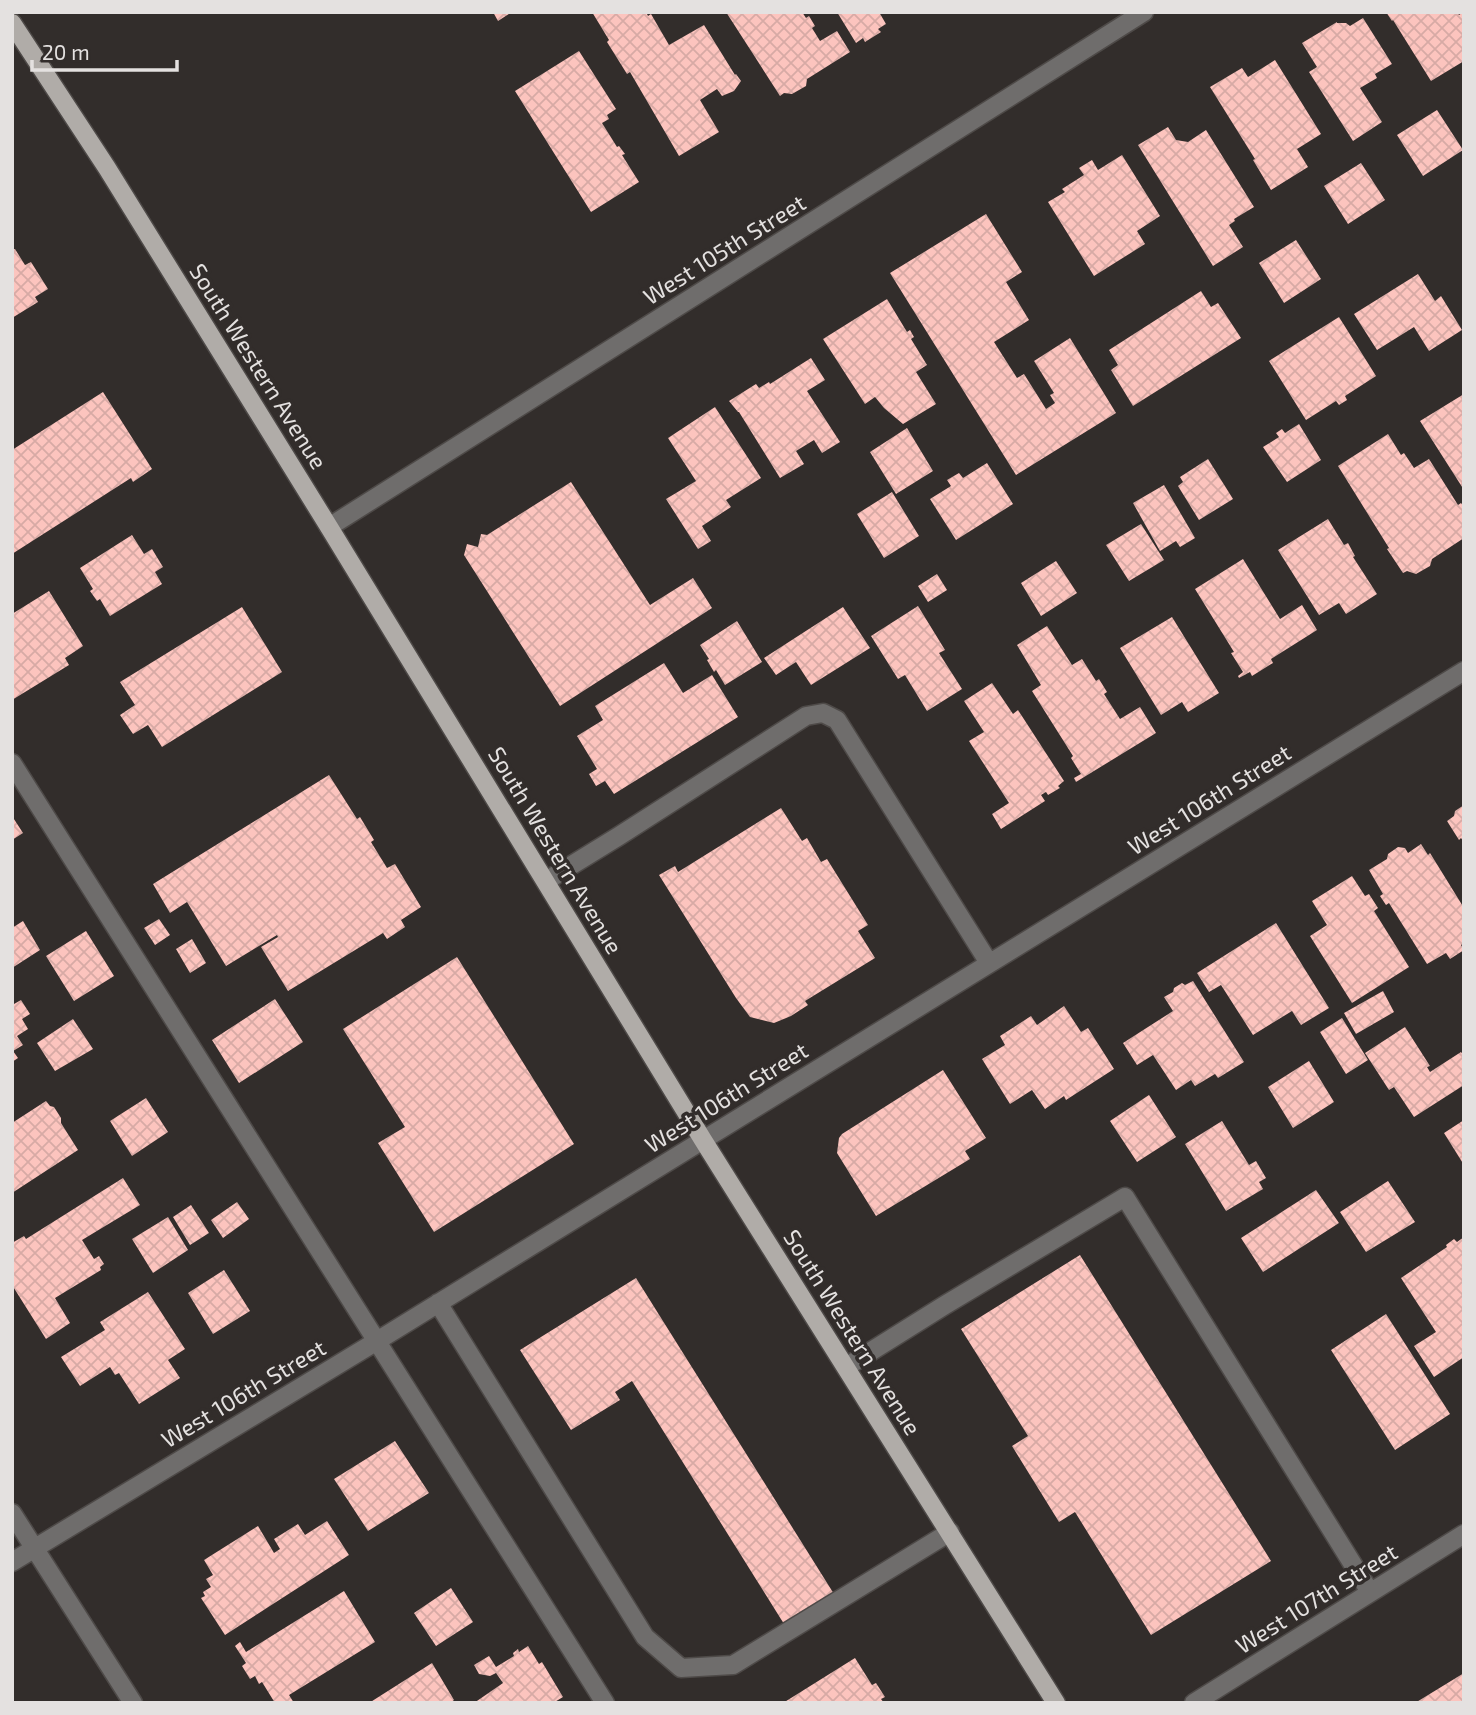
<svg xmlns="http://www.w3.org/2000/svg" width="1476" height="1715" font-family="'Exo 2',sans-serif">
  <defs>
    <pattern id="building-cross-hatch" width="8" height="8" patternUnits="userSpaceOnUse" patternTransform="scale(1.75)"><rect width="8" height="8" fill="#fcc4be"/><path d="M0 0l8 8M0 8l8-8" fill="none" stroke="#d7aaa5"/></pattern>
  </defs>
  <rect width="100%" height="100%" fill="#322d2b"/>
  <path fill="url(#building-cross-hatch)" d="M493,12H512L498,21Z
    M592,12H646L648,16L651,14L669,45L704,25L735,75L736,74L741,81L734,91L722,96L717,89L700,100L719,132L679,156L630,72L627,74L607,42L609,40Z
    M726,12H802L806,18L809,16L815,26L812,28L820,41L837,31L850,52L807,79L806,86L792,94L784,93L780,96Z
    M837,12H879L886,24L878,29L881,32L865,42L863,38L856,43Z
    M1386,12H1457L1459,15L1462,13L1464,61L1431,81L1393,20L1392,21Z
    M1363,18L1392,64L1375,74L1377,78L1360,88L1382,122L1353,141L1309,72L1317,67L1302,43L1337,22V23H1346L1350,26Z
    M579,51L616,109L607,115L609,119L602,123L617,147L619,146L625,154L622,155L639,182L591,212L515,91Z
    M1275,60L1321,134L1297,149L1308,167L1271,190L1253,160L1255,159L1210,87L1242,68L1248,77Z
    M1437,110L1463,150L1423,176L1397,135Z
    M1168,127L1176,140L1188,142L1206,130L1254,207L1234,219L1235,221L1229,225L1243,247L1213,266L1138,145Z
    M1122,155L1160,216L1137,231L1145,244L1094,276L1048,202L1065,192L1062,189L1084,175L1079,168L1092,160L1098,170Z
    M1361,163L1385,200L1348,224L1324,186Z
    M986,214L1022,272L1006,282L1029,320L994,342L1017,378L1024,374L1046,409L1055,403L1050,395L1054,393L1034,361L1070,338L1116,413L1016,475L890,273Z
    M1296,240L1321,279L1284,303L1259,263Z
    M15,249L25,265L31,262L48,289L35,297L38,302L12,318V250Z
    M1418,274L1435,301L1441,296L1462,330L1429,351L1414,327L1377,350L1354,314Z
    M1201,291L1211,307L1218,303L1241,338L1133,406L1111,370L1118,365L1109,350Z
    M887,299L907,332L910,330L914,337L911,339L927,365L916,372L936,404L903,424L884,408L875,397L865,404L823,339Z
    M1339,317L1376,376L1345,396L1347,400L1339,405L1336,401L1306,420L1269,361Z
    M811,358L825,380L807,391L840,442L822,453L814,440L796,451L804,464L780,478L739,412H738L729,401L756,384L759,388L769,382L770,384Z
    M103,392L152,469L133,482L131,478L12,554V450Z
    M1464,394V490L1420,421Z
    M715,407L761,478L726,500L731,507L702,526L711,541L698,549L666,499L696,481L668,438Z
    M1299,424L1321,460L1287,482L1263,447L1279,437L1276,433L1282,429L1285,433Z
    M907,428L933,471L896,494L870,452Z
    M1388,434L1401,455L1404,453L1414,468L1429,459L1458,505L1461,503L1464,507V538L1432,559L1430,566L1416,574L1407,571L1403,573L1387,549L1389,548L1338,466Z
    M1208,459L1233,499L1199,520L1178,486L1183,482L1180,477Z
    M987,463L1013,504L956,540L930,499L951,486L947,480L959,473L963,478Z
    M571,482L650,605L693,578L712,608L560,706L464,555L467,544L478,547L481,534L487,535Z
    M1164,485L1195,538L1180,547L1176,541L1160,551L1133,503Z
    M892,492L919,536L884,558L857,514Z
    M1328,519L1344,545L1348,543L1355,556L1353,557L1377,594L1346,614L1339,603L1319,615L1278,550Z
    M1141,524L1164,560L1129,581L1106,545Z
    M132,535L144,554L152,549L163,567L155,572L162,584L110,616L100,599L97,601L90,591L93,589L80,568Z
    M1243,559L1280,619L1302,605L1317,630L1271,659L1273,663L1252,676L1250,672L1239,678L1238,676L1243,672L1231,653L1234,652L1195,589Z
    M1056,561L1077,593L1041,616L1021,583Z
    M937,574L947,590L928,602L918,586Z
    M49,591L83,646L65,658L69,665L12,700V614Z
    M918,606L945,650L939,653L962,689L927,711L905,675L898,679L871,636Z
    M242,607L282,672L162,747L148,725L133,734L120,715L135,705L120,682Z
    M843,607L870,648L811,685L796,662L776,675L764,658Z
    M1172,617L1219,693L1188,712L1182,702L1161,715L1120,648Z
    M737,621L762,662L725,685L716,670L714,672L707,660L709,659L700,645Z
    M1047,626L1072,665L1082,659L1096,681L1099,679L1107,692L1104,694L1120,719L1140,707L1156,733L1076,782L1074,778L1081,774L1071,758L1073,756L1032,691L1041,685L1017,645Z
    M664,663L683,693L712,675L738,717L614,794L605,781L596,786L589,774L597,769L577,736L603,720L595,706Z
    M992,683L1013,714L1018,710L1064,781L1058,786L1060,788L1048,795L1046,792L1041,795L1045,801L1001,829L992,814L1009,803L969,741L984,732L964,701Z
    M329,775L357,819L360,817L374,840L371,842L387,868L395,864L421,907L401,920L405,927L387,939L383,933L288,991L261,947L278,937L277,935L226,966L187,902L170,913L153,884Z
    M1464,805V842L1461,838L1459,840L1447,821L1454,816L1455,811Z
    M781,808L802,841L807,838L821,862L827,859L868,925L858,931L875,958L805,1001L808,1005L791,1016L774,1023L750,1017L736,998L659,875L675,866L678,872Z
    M12,816L23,833L12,840Z
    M1421,844L1428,855L1430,853L1464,908V943L1461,945L1464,950L1450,959L1446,953L1427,964L1389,903L1386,905L1380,896L1383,894L1369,870L1387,859L1388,854L1398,847L1405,848L1408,853Z
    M1352,876L1365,896L1369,894L1378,908L1374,911L1409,967L1352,1003L1310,936L1327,925L1312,901Z
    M159,919L170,935L155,945L144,928Z
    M23,921L40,950L12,968V928Z
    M1276,923L1329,1008L1301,1025L1292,1011L1253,1035L1221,985L1209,992L1197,973Z
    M86,931L114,976L74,1001L46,956Z
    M192,939L206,963L190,973L176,949Z
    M457,957L574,1144L434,1232L378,1143L405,1127L343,1029Z
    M1193,981L1244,1062L1218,1078L1215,1074L1195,1086L1191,1080L1176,1090L1153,1055L1137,1065L1123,1043L1173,1011L1164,997L1173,992L1174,988L1182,983L1185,985Z
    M1383,991L1394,1012L1356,1034L1344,1013Z
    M275,999L303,1042L239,1083L212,1040Z
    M21,1000L30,1014L22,1019L28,1029L17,1036L23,1045L13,1051L18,1058L12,1062V1001L14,1004Z
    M1064,1006L1081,1032L1088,1028L1114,1069L1066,1100L1064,1096L1045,1109L1032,1090L1010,1104L982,1059L1005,1045L1000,1036L1031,1016L1037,1025Z
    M1342,1018L1368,1060L1346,1074L1320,1032Z
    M73,1019L93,1049L55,1071L37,1043Z
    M1405,1027L1430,1066L1427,1067L1430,1072L1461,1052L1464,1056V1085L1414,1117L1394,1087L1389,1090L1365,1053Z
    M1309,1061L1334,1102L1293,1128L1268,1087Z
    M943,1070L986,1138L965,1151L970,1159L876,1216L837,1153L839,1138L842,1134Z
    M1149,1095L1176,1137L1137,1162L1110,1121Z
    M146,1098L168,1132L132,1156L110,1121Z
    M46,1101L50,1106L54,1107L61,1118V1123L78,1150L12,1193V1123Z
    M1464,1120V1165L1444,1133Z
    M1222,1121L1249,1165L1256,1161L1266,1178L1259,1182L1263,1189L1226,1211L1185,1144Z
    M123,1178L140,1205L82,1240L94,1259L99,1256L104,1264L100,1267L101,1270L55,1298L70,1323L46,1339L12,1285V1243L24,1236L26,1239Z
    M1388,1181L1415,1222L1366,1252L1340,1212Z
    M1316,1190L1339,1223L1263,1272L1241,1238Z
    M237,1202L249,1219L223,1238L211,1220Z
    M191,1205L209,1233L190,1245L173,1217Z
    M168,1217L188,1250L153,1273L132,1239Z
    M1464,1237V1357L1434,1377L1414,1346L1436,1332L1401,1278L1447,1247L1446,1245L1454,1239L1457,1242Z
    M1080,1255L1271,1561L1151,1635L1075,1512L1059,1522L1012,1446L1028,1436L961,1329Z
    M224,1270L250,1311L213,1334L188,1293Z
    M636,1278L834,1594L784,1624L632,1381L615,1392L620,1400L571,1430L520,1350Z
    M148,1292L185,1349L168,1360L180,1378L139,1404L119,1373L115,1375L110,1367L80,1386L61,1357L105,1330L100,1322Z
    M1386,1314L1450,1414L1395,1450L1331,1350Z
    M395,1441L429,1493L368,1531L334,1479Z
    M327,1521L349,1555L225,1635L201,1598L205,1596L203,1592L211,1587L206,1579L213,1575L204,1560L258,1526L274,1553L280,1549L274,1539L298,1524L305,1535Z
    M451,1588L473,1622L436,1646L414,1613Z
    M344,1591L375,1642L289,1695L294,1703H275L262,1682L259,1684L255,1676L250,1679L242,1666L246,1663L235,1646L240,1642L246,1652Z
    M528,1646L539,1664L542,1662L563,1697L553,1703H474L503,1683L496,1673L490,1676L479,1674L474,1665L489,1656L496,1667L514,1656L513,1653L518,1649L519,1652Z
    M855,1658L872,1685L876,1683L885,1697L881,1699L884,1703H783Z
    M432,1663L454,1700L450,1703H369Z
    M1464,1673V1703H1415Z"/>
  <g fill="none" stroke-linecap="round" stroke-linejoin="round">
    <g stroke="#4e4a48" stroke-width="21">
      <path id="minor" d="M329,527L1144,12
        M12,763L605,1703
        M546,881L619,836L806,716L823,713L837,720L989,963
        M438,1303L645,1637L681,1668L733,1665L950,1532
        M846,1367L945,1305L1125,1197L1370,1592
        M12,1513L133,1703
        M12,1562L377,1341L1464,671
        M1194,1703L1464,1534"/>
    </g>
    <g stroke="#4e4a48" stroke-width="21">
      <path id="major" d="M12,23L107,168L329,527L703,1140L1056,1703"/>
    </g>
    <use href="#minor" stroke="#6f6d6c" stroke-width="18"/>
    <use href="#major" stroke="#b0aca8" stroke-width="18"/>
  </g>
  <g text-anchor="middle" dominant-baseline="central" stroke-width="7" stroke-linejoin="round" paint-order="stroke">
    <g font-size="23" fill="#e4e1e0" stroke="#322d2b">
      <text transform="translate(724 249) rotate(-32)">West 105th Street</text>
      <text transform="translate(259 366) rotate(58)">South Western Avenue</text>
      <text transform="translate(1209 799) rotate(-32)">West 106th Street</text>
      <text transform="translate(556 850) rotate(59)">South Western Avenue</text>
      <text transform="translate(726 1097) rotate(-32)">West 106th Street</text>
      <text transform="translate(853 1332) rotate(58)">South Western Avenue</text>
      <text transform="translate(243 1393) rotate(-31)">West 106th Street</text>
      <text transform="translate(1316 1598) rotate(-32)">West 107th Street</text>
    </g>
  </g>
  <rect width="1476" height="1715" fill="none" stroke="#e4e1e0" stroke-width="28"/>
  <path d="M32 60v10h145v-10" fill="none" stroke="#e4e1e0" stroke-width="3.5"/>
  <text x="42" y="60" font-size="21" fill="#e4e1e0" stroke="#322d2b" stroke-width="5" paint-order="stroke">20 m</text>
</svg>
